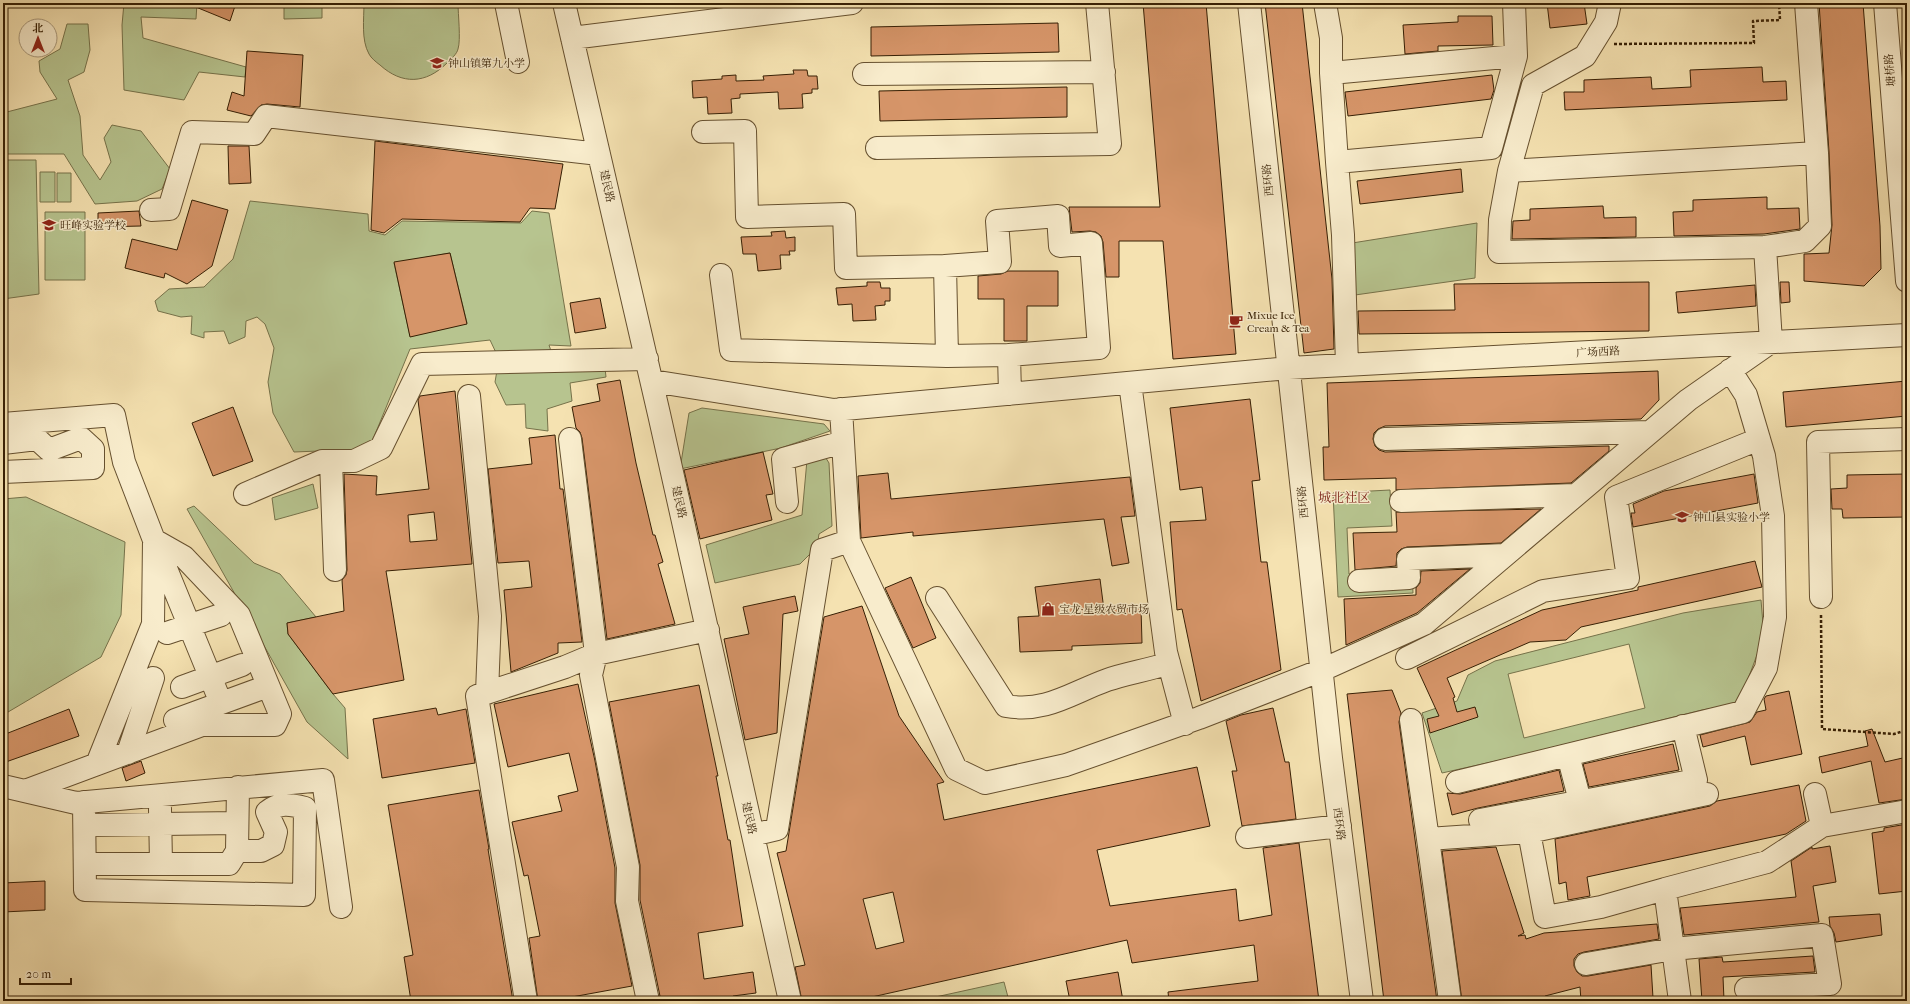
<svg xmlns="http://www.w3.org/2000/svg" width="1910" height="1004" font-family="'IM FELL French Canon','Noto Serif SC',serif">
  <rect width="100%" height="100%" fill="#f5e2b1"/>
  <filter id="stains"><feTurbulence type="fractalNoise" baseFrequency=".005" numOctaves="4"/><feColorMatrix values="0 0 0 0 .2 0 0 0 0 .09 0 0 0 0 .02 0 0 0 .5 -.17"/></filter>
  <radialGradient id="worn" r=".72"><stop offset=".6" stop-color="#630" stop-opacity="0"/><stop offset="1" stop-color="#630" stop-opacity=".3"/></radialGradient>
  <path fill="#b7c48f" stroke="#76724a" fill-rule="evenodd" d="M124,3H197L196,19L141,17L143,38L246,67L245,77L199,72L184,100L124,90L122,25Z
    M284,3H322V18L284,19Z
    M364,3H458C458,14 461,40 458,49C457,54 451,59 447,63C426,84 402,85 380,65C376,62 371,58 369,54C361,40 364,19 364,3Z
    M67,24H88L90,50L84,72L68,80L80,116L83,155L100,180L111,162L104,138L112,125L141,131L170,169L162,189L137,201L95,204L64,154H3V113L57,99L40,72L39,61L60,49Z
    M3,160H36L39,294L3,299Z
    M40,172H55V202H40Z
    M57,173H71V202H57Z
    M250,201L368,214L369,231L385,235L402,221L521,223L532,211L549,213L571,346L549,345L557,369L605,368L606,377L570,383L572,401L547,409L548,431L526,428L525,404L506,405L495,382L499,359L490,340L410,349L369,449L294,452L273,413L268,382L274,348L265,324L257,317L246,321L245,337L229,344L224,331L204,332V338L191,334L192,316L181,317L158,311L155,301L169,289L204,287L233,259ZM450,253L467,323L410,336L394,263Z
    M45,212H85V280H45Z
    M1477,223L1475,278L1348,296L1346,244Z
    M702,408L824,424L830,431L781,448L680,469L689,413Z
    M824,455L829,463L832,526L819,534L817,547L800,564L715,583L706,545L802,515L807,460Z
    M313,484L318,508L275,520L272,498Z
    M1390,490L1392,526L1347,528L1349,574L1412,571L1413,593L1338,597L1333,493Z
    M26,497L125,542L121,615L101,657L3,715V499Z
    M194,506L254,563L280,574L316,617L287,623L288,634L333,694L345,708L348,759L307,722L187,509Z
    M1761,600L1764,636L1748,679L1736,704L1702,710L1514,757L1442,773L1422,713L1457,701L1468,675L1495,661L1683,613ZM1629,644L1645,708L1524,738L1508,674Z
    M1004,982L1009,1001H932L931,998Z"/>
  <path fill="#d69569" stroke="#361f04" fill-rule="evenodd" d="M186,3H236L230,21Z
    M1143,3H1206L1236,354L1173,359L1163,241H1119V277H1106L1103,242L1101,236L1096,232L1090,231L1072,232L1069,207H1160Z
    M1265,3H1302L1332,279L1334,349L1304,353Z
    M1547,3H1584L1587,24L1550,28Z
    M1819,3H1863L1880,226L1881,269L1864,286L1804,281V254L1829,253L1832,225L1829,152Z
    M1458,16H1492L1493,45L1438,46V51L1405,54L1403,25L1458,22Z
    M1058,23L1059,52L871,56V27Z
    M247,51L303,55L300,107L267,104L261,105L251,116L227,110L232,92L244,96Z
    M1762,67L1763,82L1786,81L1787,100L1565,110L1564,92H1584V80L1651,77L1652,89L1691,87L1690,70Z
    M793,70H807L808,76H817L818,89H812V93L802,94L803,108L779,109L778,92L740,94V98L731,99L732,113L708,114L707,97L693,98L692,81L722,79V76L736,75V81L764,80L763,76L794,74Z
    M1492,75L1494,90L1491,99L1348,116L1345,92Z
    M1067,87V117L880,121L879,91Z
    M375,141L563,164L555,209L530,208L520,222L402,219L384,233L371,230Z
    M228,146H249L251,183L229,184Z
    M1461,169L1463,192L1360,204L1357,181Z
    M1767,197V209L1799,208L1800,229L1764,234L1674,236L1673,212L1693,211V200Z
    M192,200L228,210L212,266L187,284L165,273L164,278L125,268L132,239L177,250Z
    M1603,206L1604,218L1636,217V237L1512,239L1513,221L1530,220V209Z
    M139,211L141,226L98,227V213Z
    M785,231L786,238L795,237V251H789L790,255H780L781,269L758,271L756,254H743L741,237L772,236L771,232Z
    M450,253L467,324L410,337L394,262Z
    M1008,271H1058V306H1027V341H1004V299H978V276L1001,274Z
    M867,282H880L881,288H890V301H885V305L875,306L876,320L853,321L852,304L838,305L836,288L867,286Z
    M1649,282V331L1359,334L1358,311L1455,310L1454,284Z
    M1780,282H1789L1790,302L1781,303Z
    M1755,285L1756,306L1678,313L1676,292Z
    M600,298L606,328L575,333L570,303Z
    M1658,371L1659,400L1641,419L1385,426L1378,429L1374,433L1373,439L1375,446L1379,450L1385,452L1609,446V451L1571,483L1396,490V478L1324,480L1323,447H1329L1327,383Z
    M620,380L636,463L653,535H655L663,562L658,564L675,624L607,639L582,438L580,432L576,428L572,407L600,401L597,384Z
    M1907,381V416L1786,427L1783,392Z
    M455,391L472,564L386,571L404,680L333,694L288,634L287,623L344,611L342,580L346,575L347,570L344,474L377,476L376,495L429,489L418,400L420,396ZM434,512L437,540L410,542L408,515Z
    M1250,399L1260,480L1252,481L1261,562H1267L1281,670L1201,701L1182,609L1177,610L1170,522L1206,520L1202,487L1180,490L1170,408Z
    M233,407L253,461L213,476L192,423Z
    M555,435L560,489H563L582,642L558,643V653L511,672L504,590L532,587L529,561L498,563L488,469L532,464L529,438Z
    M763,452L773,494L766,495L772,520L700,539L684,470Z
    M888,473L891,499L1130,477L1135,516L1121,517L1129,563L1112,566L1104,519L913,536V532L861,538L858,476Z
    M1754,474L1758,503L1633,527L1631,513H1635L1633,504L1664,491Z
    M1907,474V517L1843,518L1842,509H1832L1831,489L1847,488V475Z
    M1541,509L1501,543L1407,547L1401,549L1397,553L1396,566L1355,570L1353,533L1397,532L1396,512Z
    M1755,561L1762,587L1581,627L1566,640L1530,642L1447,678L1455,697L1453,698L1457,712L1475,707L1478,717L1430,733L1427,719L1439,716L1417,668L1542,610L1638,590V587Z
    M1470,569L1417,613L1346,645L1344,599L1416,595V588L1420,583L1421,571Z
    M911,577L936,638L913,648L885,588Z
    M1100,579L1104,610L1141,608L1142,643L1072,646V650L1020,652L1018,617L1039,616L1035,587Z
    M795,596L798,611L783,614L777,733L745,740L724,639L749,634L743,607Z
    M862,606L899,716L944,782L937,784L944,820L1197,767L1210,826L1097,850L1110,906L1236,889L1239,921L1272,915L1263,848L1299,843L1319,1001H1169L1168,992L1258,981L1254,945L1132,963L1127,940L854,1001H802L795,967L805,965L777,853L786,851L824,617ZM893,892L904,942L876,949L863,899Z
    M578,684L595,761L615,868V903L632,986L550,1001H538L529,938L540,936L528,875L524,876L512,822L562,811L558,796L578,791L569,753L508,767L494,704Z
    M699,685L718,776H716L728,840H730L743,926L698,933L704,979L753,972L756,993L733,996V1001H661L640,900V865L609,702Z
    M1392,690L1401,713L1399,722L1437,1001H1384L1347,694Z
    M1789,691L1802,754L1751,765L1745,736L1703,747L1700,735L1750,722L1757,712L1766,710L1764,699L1766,696Z
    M436,708L438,715L466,709L475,763L382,778L373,719Z
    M1273,708L1285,762H1289L1296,819L1242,826L1232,771H1237L1226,721L1241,715Z
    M69,709L79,736L3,763V735Z
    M1872,729L1885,762L1907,757V799L1879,803L1871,761L1822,773L1819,757L1868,746L1865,731Z
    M1673,744L1679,770L1589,787L1583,764Z
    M141,761L145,773L126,781L122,768Z
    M1559,770L1564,791L1478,808L1452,815L1447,793L1460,794Z
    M1799,785L1806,821L1786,834L1587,877L1590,896L1568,900L1566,882L1559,884L1555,839L1710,806L1717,801Z
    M479,790L489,849H488L513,1001H411L404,957L413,955L388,805Z
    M1907,824V891L1879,894L1872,833L1884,831V828Z
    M1830,846L1836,882L1813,886L1819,922L1684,935L1680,908L1796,897L1791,861L1812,847V849Z
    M1496,847L1524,933L1518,936L1525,935L1526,939L1544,933L1657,924L1659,939L1584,952L1578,954L1574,959V966L1577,972L1582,976H1588L1651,965L1653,998L1615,1001H1581L1580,987L1545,996L1546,1001H1462L1442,851Z
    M45,881V910L3,912V883Z
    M1880,914L1882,935L1836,942L1834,933L1830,926L1829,917Z
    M1813,956L1815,972L1723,977L1724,1000L1702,1001L1699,959L1722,957L1723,962Z
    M1118,972L1123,1001H1070L1066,981Z"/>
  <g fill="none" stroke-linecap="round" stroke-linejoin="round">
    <g stroke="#66502f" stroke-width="24">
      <path id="minor" d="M506,3L518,62
        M564,3L659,414L790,1001
        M1249,3L1331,758L1362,1001
        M1325,3L1331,38V73
        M1514,3L1516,56L1491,148L1337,162L1331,73L1516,56
        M1610,3L1606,22L1585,56L1533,85L1509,171L1817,153
        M1885,3L1907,281
        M572,38L852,3
        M864,74L1104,72
        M703,132L745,131L747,217L844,214L846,268L945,266L947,356L1009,355L1010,394
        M877,148L1110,144L1097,3
        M1337,162L1343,235L1347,365
        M1509,171L1500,220L1499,252L1765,247
        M151,210L169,209L192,132L254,134L266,116L599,154
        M945,266L1000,262L997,221L1058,216L1060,246L1091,243L1099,348L1009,355
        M721,275L731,350L947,356
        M652,381L834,410L1289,368L1907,335
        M1130,383L1166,652L1185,724
        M469,396L490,616L487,693
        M841,409L849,541L956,769L985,783L1066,765L1199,718L1322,670L1424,624L1688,400L1771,342L1765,247L1805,241L1820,226L1817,153L1806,3
        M3,424L114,415L124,462L154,540L153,624L97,764
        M570,439L596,654L591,675L628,867L627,901L648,1001
        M1385,439L1649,432
        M3,443L37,439L49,450L81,438L93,449V468L3,472
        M331,461L335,570
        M245,494L322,461H354L381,448L422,364L647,359
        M1401,501L1575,495
        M787,502L783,459L843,442
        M158,549L221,703
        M1359,581L1409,578L1408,559L1505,555
        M1821,597L1818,442L1907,439
        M937,598L1006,706C1046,713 1071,693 1107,680C1127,673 1149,670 1169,663
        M167,633L221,615
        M1407,658L1543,591L1628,578L1616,497L1759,439
        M182,687L242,665
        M175,720L268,686
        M1411,720L1428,839
        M128,753L153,678
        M1568,755L1580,801
        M1457,782L1743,712L1766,668L1775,617L1773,516L1764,456L1746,395L1730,370
        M3,786L76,803L323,780L341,907
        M25,791L202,725H275L280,714L239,615L184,557L154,540
        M84,802L85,890L304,895L305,808C290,804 279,802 267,812L276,832L273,845L261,851H237L238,787
        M160,809L161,864
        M1480,820L1696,780L1683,726
        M85,825L237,823
        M1822,826L1907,811
        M1529,832L1707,794
        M753,835L777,829L822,550L849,541
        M1247,837L1340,826
        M85,864H229L237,851
        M1586,964L1673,949L1822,935L1830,984L1746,989
        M526,1001L477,696L565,667L596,654L708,630
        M1450,1001L1428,839L1529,832L1545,917L1601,907L1665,889
        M1680,1001L1665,889L1767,862L1822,826L1815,794"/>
    </g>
    <path stroke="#361f04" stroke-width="2.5" stroke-dasharray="3 2" stroke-linecap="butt" d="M1614,44L1754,43L1753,21L1780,20L1779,3
      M1821,615L1822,729L1894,734L1907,730"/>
    <use href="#minor" stroke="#f8eccc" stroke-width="22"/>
  </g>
  <defs>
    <g id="school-bare" transform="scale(1.08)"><path d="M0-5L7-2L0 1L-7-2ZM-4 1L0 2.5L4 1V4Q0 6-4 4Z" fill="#8f2418" stroke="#f8eccc" stroke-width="2.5" paint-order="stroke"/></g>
    <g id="cafe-bare" transform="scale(1.08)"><path d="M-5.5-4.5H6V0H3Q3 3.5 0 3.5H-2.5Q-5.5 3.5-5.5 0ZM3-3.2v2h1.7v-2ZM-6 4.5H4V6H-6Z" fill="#8f2418" stroke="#f8eccc" stroke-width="2.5" paint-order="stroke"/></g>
    <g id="shop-bare" transform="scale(1.08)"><path d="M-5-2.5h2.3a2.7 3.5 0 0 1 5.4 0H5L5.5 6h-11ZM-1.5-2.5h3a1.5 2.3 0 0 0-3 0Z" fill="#8f2418" stroke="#f8eccc" stroke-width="2.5" paint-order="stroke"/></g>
  </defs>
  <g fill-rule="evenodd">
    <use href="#school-bare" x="437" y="63"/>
    <use href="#school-bare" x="49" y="225"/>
    <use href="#cafe-bare" x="1236" y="321"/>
    <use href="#school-bare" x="1682" y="517"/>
    <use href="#shop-bare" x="1048" y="609"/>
  </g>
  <g text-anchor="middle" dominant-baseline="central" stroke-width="3" stroke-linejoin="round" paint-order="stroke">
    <g font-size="11" fill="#361f04" stroke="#f8eccc" text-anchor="start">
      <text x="448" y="63">钟山镇第九小学</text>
      <text x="60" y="225">旺峰实验学校</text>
      <text x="1247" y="315">Mixue Ice<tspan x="1247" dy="13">Cream &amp; Tea</tspan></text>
      <text x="1693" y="517">钟山县实验小学</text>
      <text x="1059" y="609">宝龙·星级农贸市场</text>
    </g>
    <g font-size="11" fill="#361f04" stroke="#f8eccc">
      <text transform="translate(1890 70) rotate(-95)">塘桥路</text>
      <text transform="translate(1268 180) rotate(-96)">西环路</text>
      <text transform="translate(607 186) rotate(77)">建民路</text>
      <text transform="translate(1598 352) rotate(-3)">广场西路</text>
      <text transform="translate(679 502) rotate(77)">建民路</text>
      <text transform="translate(1303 502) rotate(-96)">西环路</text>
      <text transform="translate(749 818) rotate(77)">建民路</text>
      <text transform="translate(1339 824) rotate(83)">西环路</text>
    </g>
    <g font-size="13" fill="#7a1f14" stroke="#f8eccc">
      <text x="1344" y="497">城北社区</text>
    </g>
  </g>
  <rect width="1910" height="1004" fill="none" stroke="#f5e2b1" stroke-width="16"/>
  <rect x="4" y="4" width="1902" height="996" fill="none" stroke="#361f04" stroke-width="2"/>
  <rect x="8" y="8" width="1894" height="988" fill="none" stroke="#361f04"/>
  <g transform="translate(38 38)"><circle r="19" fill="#f8eccc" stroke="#aa9a7c"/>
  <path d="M0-3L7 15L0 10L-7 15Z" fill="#8f2418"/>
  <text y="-6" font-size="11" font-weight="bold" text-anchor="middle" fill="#361f04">北</text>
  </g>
  <path d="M20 978v6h51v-6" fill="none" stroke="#361f04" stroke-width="2"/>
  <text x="26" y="978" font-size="12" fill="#361f04" stroke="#f8eccc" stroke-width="3" paint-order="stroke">20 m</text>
  <rect width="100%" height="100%" filter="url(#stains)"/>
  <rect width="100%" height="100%" fill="url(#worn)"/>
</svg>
